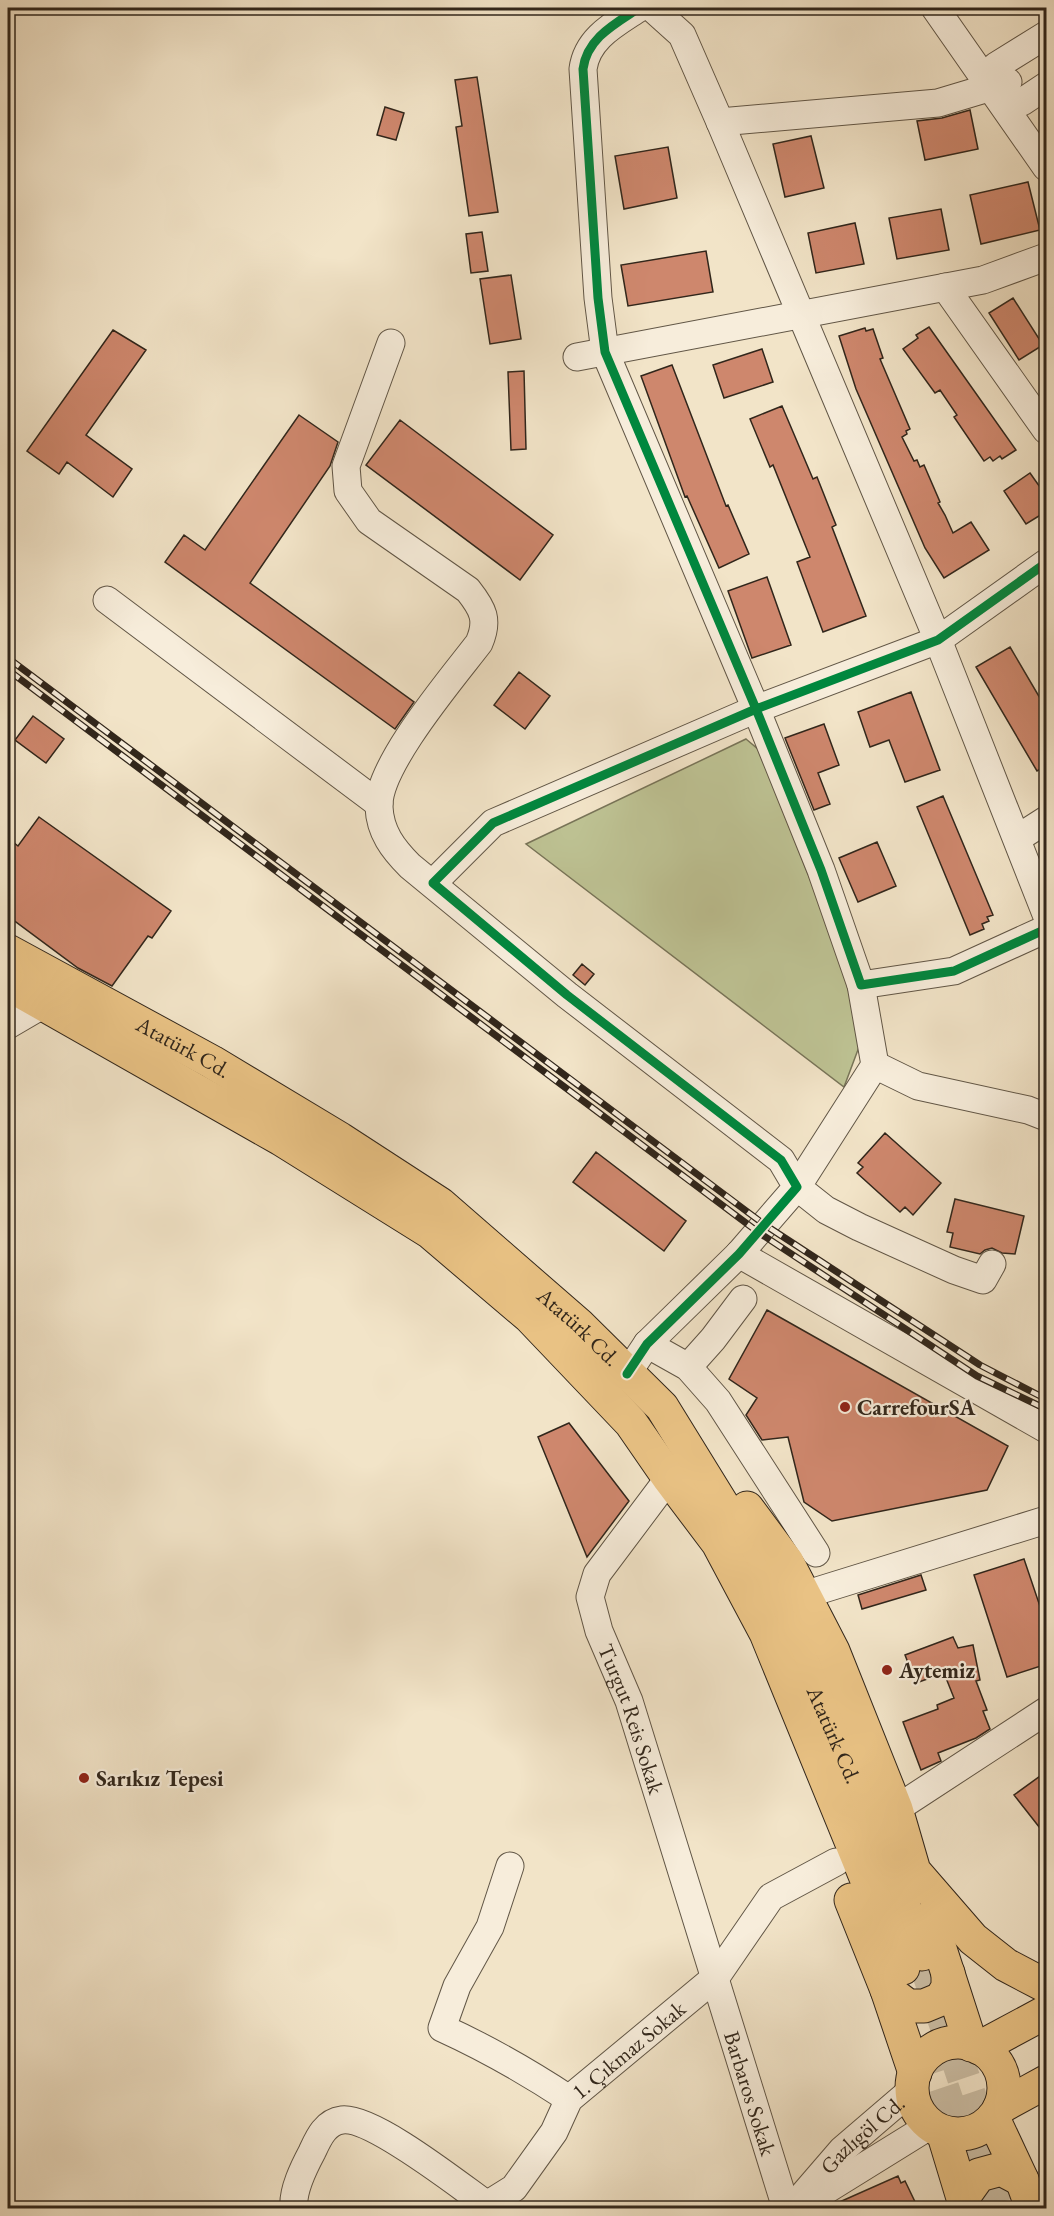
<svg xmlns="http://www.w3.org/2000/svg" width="1054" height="2216" font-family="'EB Garamond',serif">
  <rect width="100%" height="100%" fill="#f2e4c8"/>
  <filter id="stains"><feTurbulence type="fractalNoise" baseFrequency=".00333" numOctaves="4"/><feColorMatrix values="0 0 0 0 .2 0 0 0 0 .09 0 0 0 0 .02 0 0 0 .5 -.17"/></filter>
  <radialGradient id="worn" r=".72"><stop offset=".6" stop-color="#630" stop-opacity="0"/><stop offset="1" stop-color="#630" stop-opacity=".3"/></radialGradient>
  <path fill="#bec394" stroke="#787458" stroke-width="1.5" d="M746,739L759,750L854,990L862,1039L844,1087L526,844Z"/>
  <path fill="#ce876d" stroke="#31261b" stroke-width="1.5" d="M477,77L498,212L469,216L456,127L462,126L455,80Z
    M385,107L404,113L396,140L377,135Z
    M970,110L978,149L925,160L917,121L942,118Z
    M811,136L824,188L785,197L773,144Z
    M668,147L677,198L624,209L615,156Z
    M1028,182L1040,230L981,244L970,195Z
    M941,209L949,250L897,259L889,218Z
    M855,223L864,264L816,273L808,233Z
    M482,232L488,271L471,273L466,234Z
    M706,251L713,292L628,306L621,265Z
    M511,275L521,339L490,344L480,279Z
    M1013,298L1043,345L1019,360L989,313Z
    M929,327L1016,450L1002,459L1000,456L993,461L990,457L984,461L954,417L957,415L940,390L935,393L903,349L918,338L916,335Z
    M865,328L866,331L873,329L883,358L880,359L910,429L906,431L907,434L902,437L914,461L917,460L920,467L924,465L940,502L938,503L945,515L953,533L971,522L989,550L944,578L925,548L856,389L839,336Z
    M113,330L146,350L86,435L132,469L113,497L67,462L59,474L27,451Z
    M762,349L773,382L724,398L713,365Z
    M672,365L726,506L728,505L749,554L719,568L687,496L685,497L641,376Z
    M524,371L526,449L511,450L508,372Z
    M782,406L813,479L817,477L836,525L832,527L866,616L823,632L797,562L810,557L773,465L770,467L750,419Z
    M299,415L338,442L330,466L250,583L414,702L395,729L165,562L184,535L205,550Z
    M400,420L553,535L520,580L366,465Z
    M1030,473L1047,497V511L1026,524L1004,491Z
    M767,577L791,645L752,658L728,591Z
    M1010,647L1047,710V765L1037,771L976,667Z
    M519,672L550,696L525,729L494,705Z
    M911,692L940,770L905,782L889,740L870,747L858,712Z
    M33,716L64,739L46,763L15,740Z
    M824,724L839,765L818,773L830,804L814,810L785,738Z
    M943,796L993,915L987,917L989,921L982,924L984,929L970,935L917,807Z
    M39,817L171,911L152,938L148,936L112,986L78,968L8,916V838L18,846Z
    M877,842L896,886L858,902L839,858Z
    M582,964L594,974L585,985L573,975Z
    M885,1133L941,1183L913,1215L905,1207L900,1212L857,1173L863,1167L858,1163Z
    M596,1152L686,1221L664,1251L573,1182Z
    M955,1199L1024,1216L1015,1254L1002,1253L992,1248L985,1250L980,1254L950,1247L953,1233L947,1232Z
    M767,1310L1008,1446L987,1490L832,1521L804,1502L788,1437L762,1440L746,1415L757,1398L729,1379Z
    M569,1423L629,1501L587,1557L538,1437Z
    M1024,1559L1047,1627V1664L1007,1677L974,1575Z
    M921,1575L926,1590L862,1609L858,1595Z
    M953,1637L958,1648L973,1645L980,1680L976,1681L987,1710L983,1711L990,1729L976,1738L938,1753L941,1761L921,1770L903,1722L938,1709L937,1705L954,1698L944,1673L916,1683L905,1655Z
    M1047,1771V1837L1014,1795Z
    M898,2176L901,2183L905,2181L918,2208H826Z"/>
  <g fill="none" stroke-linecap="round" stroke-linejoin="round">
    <path stroke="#cbbea5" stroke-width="33" stroke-dasharray="33 16" stroke-linecap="butt" d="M922,1954L1005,2201
      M927,2041L983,2208"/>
    <g stroke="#615646" stroke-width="29">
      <g id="minor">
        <path d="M639,8C615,24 587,38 583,69L598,298L605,352L756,709L821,870L861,985L954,971L1046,929"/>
        <path d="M652,8L682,35L720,122L938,640L1046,914"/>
        <path d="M935,8L1046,167"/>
        <path d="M996,66L1046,35"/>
        <path d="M1022,102L1046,86"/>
        <path d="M720,122L938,103L1008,82"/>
        <path d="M945,287L1046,430"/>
        <path d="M391,343L346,466L348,491L369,521L468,590C483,609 489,620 479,643C453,677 377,766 379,807C380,832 393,849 410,866L567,995L781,1160L797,1187L739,1254L647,1344L627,1374"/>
        <path d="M577,357L983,280L1046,257"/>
        <path d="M107,600L379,804"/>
        <path d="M1018,838L1046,820"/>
        <path d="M433,883L493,823L756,709L938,640L1046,563"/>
        <path d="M861,985L875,1065L797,1187L826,1210L859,1227L954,1270L983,1280L992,1264"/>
        <path d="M8,1025L44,1004"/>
        <path d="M875,1065L918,1086L1028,1110L1046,1117"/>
        <path d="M739,1254L1046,1429"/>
        <path d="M647,1344L688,1367L718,1401L816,1553"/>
        <path d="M688,1367L713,1339L743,1299"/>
        <path id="s1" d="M669,1478L597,1574L590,1597L599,1631L629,1701L786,2208"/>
        <path d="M804,1595L1046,1520"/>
        <path d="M896,1809L1046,1711"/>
        <path d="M510,1866L490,1927L457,1986L442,2028C486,2048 528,2072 569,2099"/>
        <path d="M810,2200L931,2125"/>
        <path d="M294,2208C292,2191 304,2167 312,2152C318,2139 325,2122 342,2120C372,2116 460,2186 487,2205"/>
        <path id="s2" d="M482,2208L514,2188L554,2132L569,2099L716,1977L771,1897L836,1862"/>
        <path id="s3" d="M792,2208L842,2150L912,2090"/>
      </g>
    </g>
    <g stroke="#31261b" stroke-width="35">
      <g id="major">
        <path id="s4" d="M8,951L212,1062L340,1139L440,1204L579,1325L662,1407L762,1569L869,1814L922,1954"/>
        <path d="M8,984L281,1139L430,1232L530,1317L631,1423L669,1478L718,1543L766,1633L903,1968"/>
        <path d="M747,1508L787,1562L833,1651L896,1809L914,1871L973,1939L1006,1965L1046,1986"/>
        <path d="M851,1900L887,1990L915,2073"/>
        <path d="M930,1918L971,2045"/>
        <path d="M887,1990L908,2006H924L941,1999L948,1987V1973"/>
        <circle cx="958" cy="2088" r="46"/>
        <path d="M979,2048L1046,2012"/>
        <path d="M1000,2107L1046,2082"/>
        <path d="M993,2118L1022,2180L1032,2208"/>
        <path d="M943,2132L966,2208"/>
        <path d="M964,2196L979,2175L1001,2169L1022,2180"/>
      </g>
    </g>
    <use href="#minor" stroke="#f7eddb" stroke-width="27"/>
    <use href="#major" stroke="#e9c284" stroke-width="33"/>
    <g stroke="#31261b" stroke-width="7">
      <path id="rail" d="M8,658L765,1225L980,1365L1046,1399
        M8,670L758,1232L977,1376L1046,1409"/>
    </g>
    <use href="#rail" stroke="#f7eddb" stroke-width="4.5" stroke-dasharray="14" stroke-linecap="butt"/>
    <g stroke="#f7eddb" stroke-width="13">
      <path id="cycleway" d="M639,8C615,24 587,38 583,69L598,298L605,352L756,709L821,870L861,985L954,971L1046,929
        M627,1374L647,1344L739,1254L797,1187L781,1160L567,995L433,883L493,823L756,709L938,640L1046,563"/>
    </g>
    <use href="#cycleway" stroke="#00873e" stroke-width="9"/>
  </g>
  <g fill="#8f2418" stroke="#f7eddb" stroke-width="2">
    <circle cx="845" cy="1407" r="6"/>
    <circle cx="887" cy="1670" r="6"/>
    <circle cx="84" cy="1778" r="6"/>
  </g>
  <g text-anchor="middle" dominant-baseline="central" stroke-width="4.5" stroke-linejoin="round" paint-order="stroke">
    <g font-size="22" fill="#31261b" stroke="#f7eddb">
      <text stroke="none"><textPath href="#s4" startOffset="200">Atatürk Cd.</textPath></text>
      <text stroke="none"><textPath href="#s4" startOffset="686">Atatürk Cd.</textPath></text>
      <text stroke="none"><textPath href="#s1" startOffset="273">Turgut Reis Sokak</textPath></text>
      <text stroke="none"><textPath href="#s4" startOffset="1173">Atatürk Cd.</textPath></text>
      <text stroke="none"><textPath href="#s2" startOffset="220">1. Çıkmaz Sokak</textPath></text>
      <text stroke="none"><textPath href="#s1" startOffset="666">Barbaros Sokak</textPath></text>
      <text stroke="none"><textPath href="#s3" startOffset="102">Gazlıgöl Cd.</textPath></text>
    </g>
    <g font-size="22" font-weight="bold" fill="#31261b" stroke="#f7eddb" text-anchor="start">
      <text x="857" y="1407">CarrefourSA</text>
      <text x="899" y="1670">Aytemiz</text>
      <text x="96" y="1778">Sarıkız Tepesi</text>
    </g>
  </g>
  <rect width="1054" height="2216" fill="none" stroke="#f2e4c8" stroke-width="30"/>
  <rect x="9" y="9" width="1036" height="2198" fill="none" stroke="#31261b" stroke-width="3"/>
  <rect x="15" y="15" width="1024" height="2186" fill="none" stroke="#31261b" stroke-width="1.5"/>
  <rect width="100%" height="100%" filter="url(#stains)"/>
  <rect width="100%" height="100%" fill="url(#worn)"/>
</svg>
